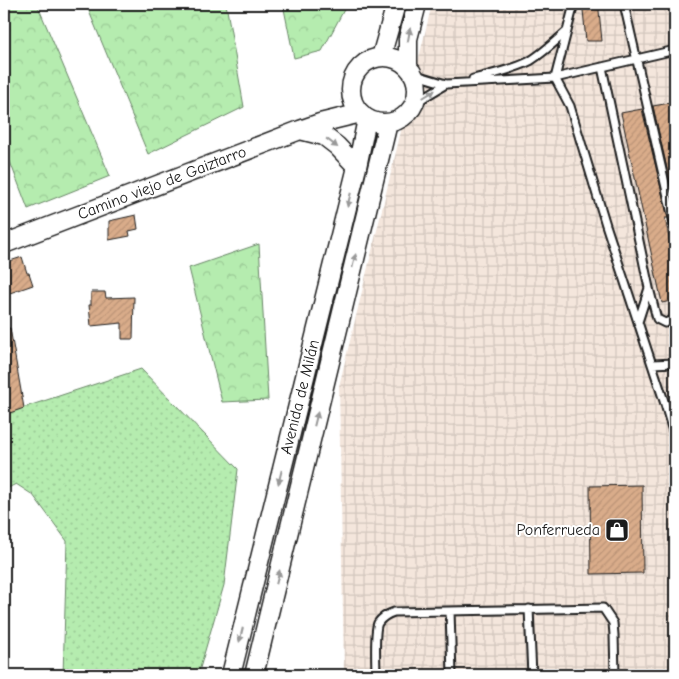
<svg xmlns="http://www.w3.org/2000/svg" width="679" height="679" font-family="'Comic Neue',sans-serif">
  <defs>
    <pattern id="industrial-grid" width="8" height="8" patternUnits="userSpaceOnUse" patternTransform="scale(1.25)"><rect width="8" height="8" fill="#f4e6dc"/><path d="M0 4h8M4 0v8" fill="none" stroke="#d1c5bc"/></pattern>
    <pattern id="grass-dots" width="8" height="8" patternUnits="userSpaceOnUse" patternTransform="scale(1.25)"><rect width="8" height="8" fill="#b5ecaf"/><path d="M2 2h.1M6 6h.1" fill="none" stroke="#9bca96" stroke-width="1.8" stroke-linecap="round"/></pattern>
    <pattern id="forest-crowns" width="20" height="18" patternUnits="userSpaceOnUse" patternTransform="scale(1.25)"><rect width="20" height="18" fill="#b5ecaf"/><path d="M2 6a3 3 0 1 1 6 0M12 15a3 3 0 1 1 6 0" fill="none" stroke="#9bca96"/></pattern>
    <pattern id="building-hatch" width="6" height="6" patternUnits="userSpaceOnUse" patternTransform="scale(1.25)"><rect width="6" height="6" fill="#d9ac8a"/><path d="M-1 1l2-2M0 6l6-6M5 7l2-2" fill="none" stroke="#ba9376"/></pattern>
  </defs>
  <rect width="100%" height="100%" fill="#fff"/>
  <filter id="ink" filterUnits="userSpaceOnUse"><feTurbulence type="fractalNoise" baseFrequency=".02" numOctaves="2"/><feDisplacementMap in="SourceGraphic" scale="10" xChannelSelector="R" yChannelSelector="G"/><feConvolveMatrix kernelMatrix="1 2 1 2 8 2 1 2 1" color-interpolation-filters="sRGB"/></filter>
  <g filter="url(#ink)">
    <path fill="url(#industrial-grid)" d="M432,4H675V675H344L339,386Z"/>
    <path fill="url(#grass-dots)" stroke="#688466" d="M141,369L238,469L224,585L198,675H63L67,541L33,495L16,484L4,490V414Z"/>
    <path fill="url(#forest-crowns)" stroke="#688466" d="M4,4H37L110,176L28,209L4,146Z
      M86,4H226L244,107L148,154Z
      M283,4H347L322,51L294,58Z
      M259,244L268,400L222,402L189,268Z"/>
    <path fill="url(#building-hatch)" stroke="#1c1c1c" d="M584,4H600L599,11L602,41H586L583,10Z
      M670,103L675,127V204L653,106Z
      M642,109L668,218H665L675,268V300L662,303L621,113Z
      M136,215L138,229L129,231L130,236L109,240V221Z
      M22,257L27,273H29L33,285L4,295V263Z
      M91,292H105L106,298L134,297L133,339H122V323L91,326L89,305H91Z
      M10,328L24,408L4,415V329Z
      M642,485L643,573L591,574L590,486Z"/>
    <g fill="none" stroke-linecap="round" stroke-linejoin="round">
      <g stroke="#1c1c1c" stroke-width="11">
        <path id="service" d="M574,4L555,78L675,50
          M624,4L675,227
          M602,67L649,288L638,322
          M413,74L446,84L555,78L570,106L606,225L664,401L675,438
          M473,79C492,74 513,70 530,61C543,53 555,42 567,31
          M413,104L446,84
          M649,288L657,319L665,323L675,319
          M652,364L675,363
          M529,609L532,675
          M450,611L452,675
          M376,675C376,665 374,631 378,623C382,617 388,614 394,612L603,608L613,623L614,635L615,675"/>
      </g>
      <g stroke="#1c1c1c" stroke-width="21">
        <path id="tertiary" d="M381,57L396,4
          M351 90a33 33 0 1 1 66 0a33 33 0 1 1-66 0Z
          M408,67V39L417,4
          M300,130L324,136L337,146L357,167
          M4,244L300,130L320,123L361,113
          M231,675L357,167L367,119
          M254,675L388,123"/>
      </g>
      <use href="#service" stroke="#fff" stroke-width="7"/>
      <use href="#tertiary" stroke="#fff" stroke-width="18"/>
    </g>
    <defs><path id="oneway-solid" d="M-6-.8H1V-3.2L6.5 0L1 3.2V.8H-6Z" transform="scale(1.25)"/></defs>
    <g fill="#999">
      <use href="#oneway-solid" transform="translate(409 35) rotate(-80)"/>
      <use href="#oneway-solid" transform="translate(429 94) rotate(-32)"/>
      <use href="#oneway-solid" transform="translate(332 143) rotate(38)"/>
      <use href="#oneway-solid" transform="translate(349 200) rotate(104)"/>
      <use href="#oneway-solid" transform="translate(354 261) rotate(-76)"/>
      <use href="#oneway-solid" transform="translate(316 419) rotate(-76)"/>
      <use href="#oneway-solid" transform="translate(280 477) rotate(104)"/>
      <use href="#oneway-solid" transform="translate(278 577) rotate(-76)"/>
      <use href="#oneway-solid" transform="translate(241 635) rotate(104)"/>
    </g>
  </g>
  <defs>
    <g id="shop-square" transform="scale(1.25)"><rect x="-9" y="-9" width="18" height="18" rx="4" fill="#1c1c1c" stroke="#fff"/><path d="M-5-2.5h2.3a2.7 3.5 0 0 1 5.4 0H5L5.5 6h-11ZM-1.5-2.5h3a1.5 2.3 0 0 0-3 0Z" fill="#fff"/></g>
  </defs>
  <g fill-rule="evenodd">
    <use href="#shop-square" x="617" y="530"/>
  </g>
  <g text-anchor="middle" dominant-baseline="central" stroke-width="4" stroke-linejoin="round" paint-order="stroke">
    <g font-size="16" fill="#1c1c1c" stroke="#fff">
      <text transform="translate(162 183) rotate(-21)">Camino viejo de Gaiztarro</text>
      <text transform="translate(300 397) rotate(-76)">Avenida de Milán</text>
    </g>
    <g font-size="16" fill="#1c1c1c" stroke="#fff" text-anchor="end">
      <text x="600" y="530">Ponferrueda</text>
    </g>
  </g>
  <rect width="679" height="679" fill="none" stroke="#fff" stroke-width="20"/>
  <rect x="10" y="10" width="659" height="659" fill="none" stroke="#1c1c1c" stroke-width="2" filter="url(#ink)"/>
</svg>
